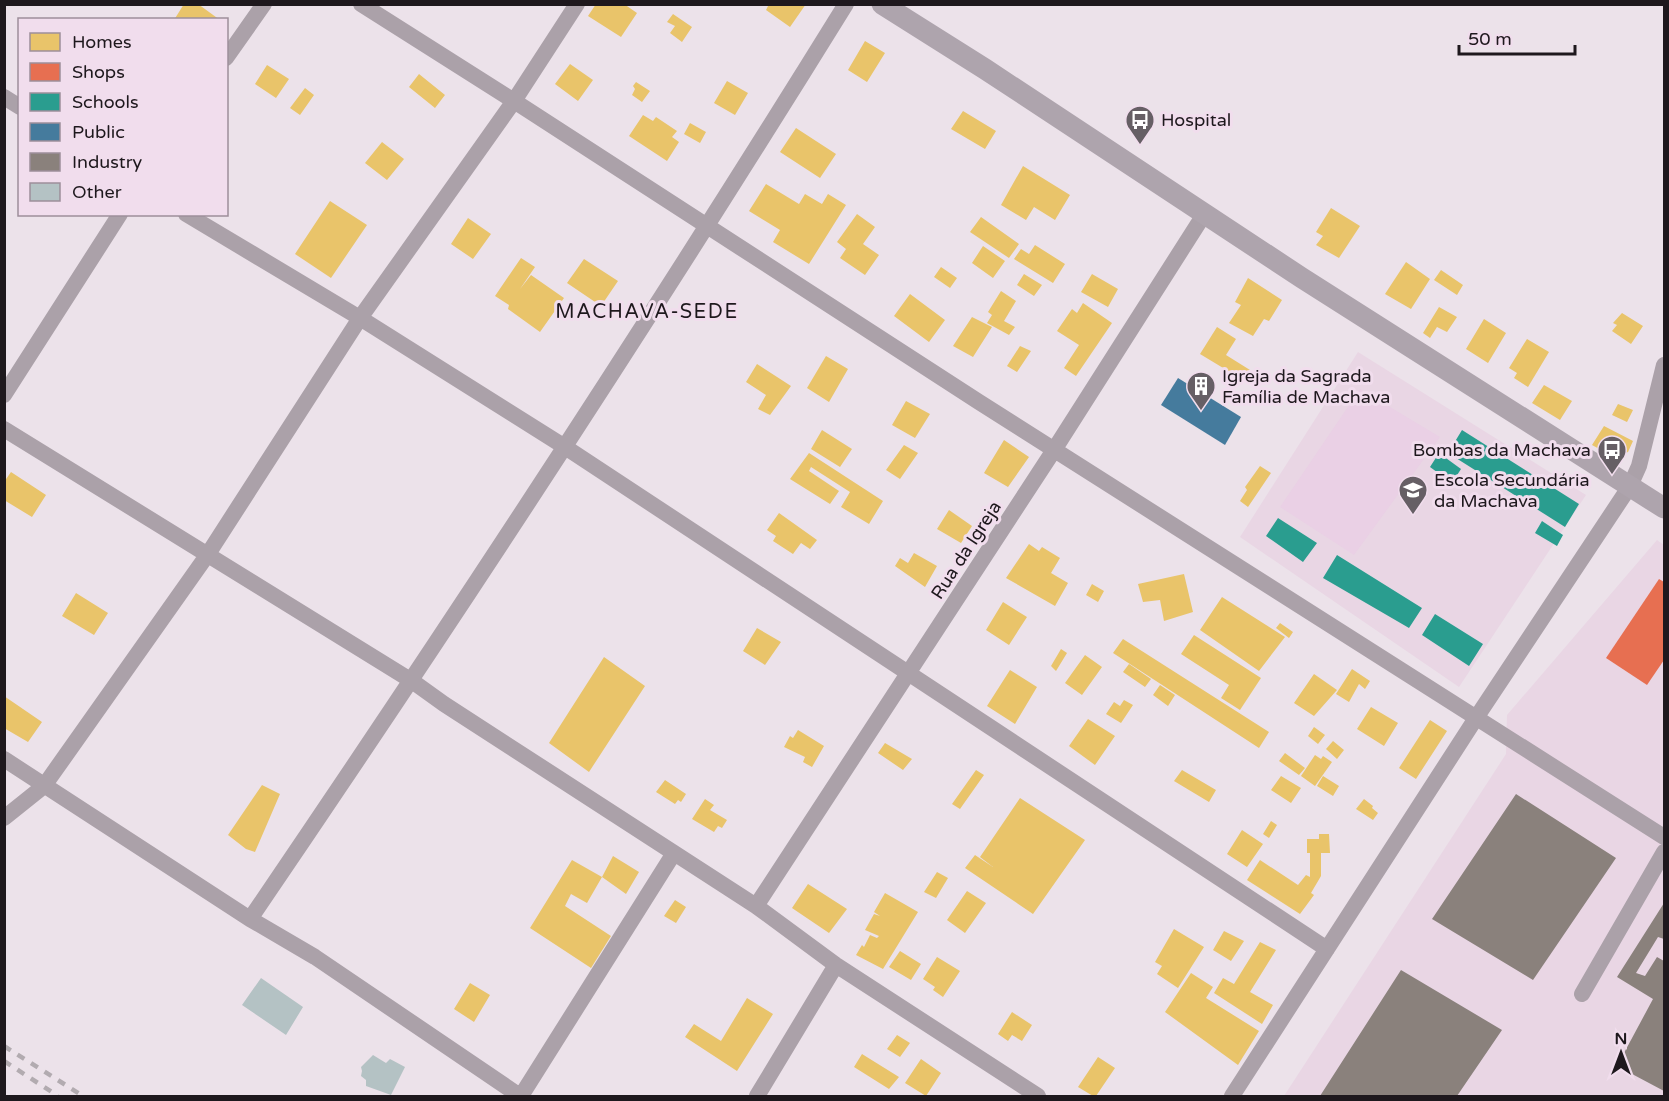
<svg xmlns="http://www.w3.org/2000/svg" width="1669" height="1101" font-family="'Varela Round',sans-serif">
  <rect width="100%" height="100%" fill="#ece2ea"/>
  <path fill="#e9d6e4" d="M1358,352L1586,495L1459,687L1240,537Z
    M1657,540L1664,545V1096H1284L1506,754L1507,715Z"/>
  <path fill="#ead0e5" d="M1360,389L1440,437L1354,555L1280,507Z"/>
  <path fill="#e9c46a" d="M184,4H198L220,20H174Z
    M596,4H624L637,13L621,37L588,16Z
    M769,4H806L790,27L766,10Z
    M673,14L692,27L682,42L670,33L675,26L667,22Z
    M865,41L885,53L867,82L848,70Z
    M570,64L593,80L578,101L555,84Z
    M267,65L289,79L276,98L255,84Z
    M419,74L445,95L435,108L409,87Z
    M727,81L748,93L735,115L714,103Z
    M636,82L650,91L642,102L632,95L635,89L633,86Z
    M305,88L314,95L300,115L290,108Z
    M963,111L996,131L985,149L951,129Z
    M643,115L653,121L656,117L677,131L672,137L679,142L667,161L629,136Z
    M690,123L706,132L700,143L684,134Z
    M796,128L836,154L820,178L780,152Z
    M382,142L404,159L387,180L365,163Z
    M1023,166L1070,195L1055,220L1034,207L1026,220L1001,205Z
    M766,184L799,204L805,194L822,204L828,194L846,205L809,264L773,242L780,230L749,211Z
    M330,201L367,225L331,278L295,254Z
    M1331,208L1360,226L1339,258L1316,245L1323,236L1316,232Z
    M857,214L875,227L863,244L879,255L865,275L840,258L846,249L837,242Z
    M981,217L1019,244L1009,258L970,232Z
    M468,218L491,234L473,259L451,244Z
    M1035,245L1065,264L1053,283L1014,259L1021,249L1029,254Z
    M983,246L1005,261L993,278L972,263Z
    M521,258L535,267L520,289L531,275L564,298L540,332L508,309L509,305L495,296Z
    M584,259L618,281L601,306L567,283Z
    M1406,262L1430,279L1411,309L1385,294Z
    M941,267L957,278L950,288L934,277Z
    M1441,270L1463,285L1457,295L1434,280Z
    M1024,274L1042,285L1034,296L1017,285Z
    M1092,274L1118,289L1108,307L1081,292Z
    M1248,278L1282,300L1269,321L1264,319L1253,336L1229,323L1241,305L1235,302Z
    M1001,291L1016,301L1004,321L1015,327L1009,335L987,323L992,315L988,312Z
    M910,294L945,320L929,342L894,316Z
    M1083,303L1112,323L1076,376L1064,368L1079,345L1057,331L1072,309L1077,313Z
    M1439,307L1457,317L1447,332L1437,327L1430,338L1423,333Z
    M1622,313L1643,326L1631,344L1612,331L1617,325L1613,323Z
    M972,317L992,327L973,357L953,346Z
    M1484,319L1506,333L1488,363L1466,349Z
    M1217,327L1236,339L1226,355L1250,370L1243,380L1200,354Z
    M1527,339L1549,352L1528,387L1514,378L1517,373L1509,368Z
    M1020,346L1031,351L1017,372L1007,366Z
    M826,356L848,369L829,402L807,388Z
    M757,364L791,386L770,415L758,409L766,395L746,382Z
    M1544,385L1572,401L1560,420L1532,403Z
    M906,401L930,414L915,438L892,425Z
    M1618,404L1633,410L1627,422L1612,415Z
    M1604,426L1633,441L1628,452L1614,457L1592,445Z
    M822,430L852,449L840,467L811,449Z
    M1004,440L1029,457L1008,487L984,473Z
    M904,445L918,453L900,479L886,470Z
    M809,453L883,501L869,524L841,507L850,492L811,467L809,471L839,491L830,504L790,479Z
    M1260,466L1271,473L1248,507L1240,501L1247,490L1245,487Z
    M11,472L46,495L32,517L4,500V482Z
    M949,510L972,526L961,543L937,529Z
    M779,513L817,540L810,549L801,543L793,554L773,541L776,536L767,530Z
    M1029,544L1039,551L1042,547L1060,558L1051,573L1068,583L1055,606L1006,578Z
    M914,553L937,566L925,587L895,566L900,558L908,563Z
    M1184,574L1193,612L1164,621L1160,600L1143,602L1138,584Z
    M1092,584L1104,591L1098,602L1086,595Z
    M76,593L108,613L94,635L62,616Z
    M1222,597L1285,637L1259,671L1200,630Z
    M1003,602L1027,617L1009,645L986,630Z
    M1280,623L1293,632L1289,638L1276,628Z
    M757,628L781,642L765,665L743,651Z
    M1194,635L1261,678L1240,710L1221,698L1229,685L1181,654Z
    M1123,639L1269,732L1259,748L1113,653Z
    M1061,649L1067,653L1056,671L1051,666Z
    M1085,655L1102,667L1082,695L1065,683Z
    M604,657L645,686L589,772L549,743Z
    M1129,664L1151,679L1145,687L1123,672Z
    M1352,669L1370,681L1365,689L1359,684L1349,702L1336,694Z
    M1010,670L1037,687L1015,724L987,706Z
    M1314,674L1337,690L1314,716L1294,703Z
    M1160,685L1175,695L1168,706L1153,695Z
    M4,696L42,722L28,742L4,728Z
    M1124,700L1133,705L1121,723L1106,714L1114,702L1120,706Z
    M1371,707L1398,723L1384,746L1357,729Z
    M1088,719L1115,736L1095,765L1069,746Z
    M1430,720L1447,731L1416,779L1399,768Z
    M1314,727L1325,735L1318,744L1308,736Z
    M798,730L824,746L812,767L803,762L805,757L784,747L790,736L793,738Z
    M1333,741L1344,750L1337,759L1326,749Z
    M885,743L912,759L903,770L878,753Z
    M1285,753L1305,768L1299,775L1279,761Z
    M1315,755L1321,759L1323,756L1332,762L1315,786L1301,776Z
    M976,770L984,775L960,809L952,804Z
    M1182,770L1216,790L1209,802L1174,781Z
    M1281,776L1301,788L1291,803L1271,790Z
    M1323,776L1339,786L1333,796L1317,786Z
    M665,780L686,794L681,802L678,800L675,804L656,792Z
    M262,785L280,794L255,852L246,849L228,835Z
    M1020,798L1085,840L1033,914L965,868L975,855L993,867L980,857Z
    M705,799L714,805L710,810L727,820L722,828L718,826L714,832L692,819Z
    M1364,799L1373,806L1372,808L1378,813L1373,820L1356,809Z
    M1271,821L1277,825L1269,838L1263,834Z
    M1242,830L1263,844L1247,867L1227,854Z
    M1319,834H1329L1330,853H1321V876L1311,893L1314,895L1300,914L1247,880L1260,860L1298,885L1306,875L1310,877V853H1307V839H1319Z
    M613,856L639,872L626,894L602,877Z
    M572,860L602,877L587,903L571,894L565,906L611,936L591,968L530,928Z
    M937,872L948,878L936,898L924,892Z
    M808,884L847,909L829,933L792,908Z
    M967,891L986,903L965,933L947,920Z
    M885,893L918,912L883,969L856,955L862,945L864,947L870,935L877,938L879,936L865,930L874,914L880,916L874,912Z
    M675,900L686,907L676,923L664,916Z
    M1174,929L1204,947L1178,988L1157,974L1162,966L1155,962Z
    M1224,931L1244,941L1231,961L1213,950Z
    M1260,942L1276,950L1250,992L1273,1005L1262,1024L1214,993L1223,978L1234,984Z
    M900,951L921,964L911,980L889,967Z
    M937,957L960,971L943,997L933,990L935,987L923,979Z
    M1191,973L1213,987L1206,998L1259,1031L1238,1065L1165,1012Z
    M470,983L490,995L474,1022L454,1009Z
    M747,998L773,1014L737,1071L685,1037L694,1024L721,1041Z
    M1012,1012L1032,1025L1022,1041L1012,1035L1008,1041L998,1034Z
    M897,1035L910,1043L900,1057L887,1049Z
    M862,1054L899,1077L889,1089L854,1067Z
    M1098,1057L1115,1068L1096,1096H1093L1078,1087Z
    M921,1059L941,1073L926,1096L905,1083Z"/>
  <path fill="#e76f51" d="M1659,579L1664,582V660L1647,685L1606,658Z"/>
  <path fill="#2a9d8f" d="M1462,430L1579,504L1565,527L1448,453Z
    M1439,453L1461,469L1452,483L1430,467Z
    M1278,518L1317,543L1303,562L1266,536Z
    M1542,521L1563,535L1557,546L1535,533Z
    M1337,555L1422,608L1409,628L1323,578Z
    M1435,614L1483,644L1469,666L1422,635Z"/>
  <path fill="#457b9d" d="M1178,378L1241,417L1225,445L1161,405Z"/>
  <path fill="#8a817c" d="M1516,794L1616,858L1533,980L1432,919Z
    M1664,903V939L1658,937L1636,973L1645,976L1657,957L1664,961V1091L1617,1066L1653,999L1617,977Z
    M1401,970L1502,1030L1457,1096H1320Z"/>
  <path fill="#b4c2c4" d="M261,978L303,1007L286,1035L242,1005Z
    M373,1055L386,1063L390,1059L405,1067L391,1095L366,1086V1080L361,1076L362,1071L361,1067Z"/>
  <g fill="none" stroke-linecap="round" stroke-linejoin="round">
    <path stroke="#aba1a9" stroke-width="16" d="M361,4L514,101L979,402L1664,837
      M226,58L264,4
      M4,97L20,107
      M186,214L360,318L565,447L1327,949
      M4,395L120,214
      M4,429L412,681L444,704L756,906L836,965L1038,1096
      M4,759L250,919L315,957L520,1096
      M4,818L44,786L208,554L360,318L514,101L577,4
      M756,906L1054,450L1205,213
      M250,919C455,618 654,314 846,4
      M1582,994L1664,852
      M521,1096L674,853
      M757,1096L836,965
      M1232,1096L1476,718L1630,486L1639,466L1664,365"/>
    <path stroke="#aea4ad" stroke-width="21" d="M882,4L985,69L1302,278L1664,508"/>
    <path stroke="#b2abb0" stroke-width="4.5" stroke-dasharray="8 8" stroke-linecap="butt" d="M4,1046L83,1096
      M4,1061L58,1096"/>
  </g>
  <defs>
    <g id="bus-pin" transform="scale(1.5)"><path d="M0 17L-7.5 6A9.5 9.5 0 1 1 7.5 6Z" fill="#665f65" stroke="#f1dded"/><path d="M-5-6H5V4H4V6H2V4H-2V6H-4V4H-5ZM-3.5-4V0h7V-4ZM-3.5 1.2v1.5H-2V1.2ZM2 1.2v1.5H3.5V1.2Z" fill="#fff"/></g>
    <g id="building-pin" transform="scale(1.5)"><path d="M0 17L-7.5 6A9.5 9.5 0 1 1 7.5 6Z" fill="#665f65" stroke="#f1dded"/><path d="M-4-6H4V6H1V3H-1V6H-4ZM-2.5-4.3h1.7v1.8h-1.7ZM.8-4.3h1.7v1.8H.8ZM-2.5-1h1.7V.8h-1.7ZM.8-1h1.7V.8H.8Z" fill="#fff"/></g>
    <g id="school-pin" transform="scale(1.5)"><path d="M0 17L-7.5 6A9.5 9.5 0 1 1 7.5 6Z" fill="#665f65" stroke="#f1dded"/><path d="M0-5L7-2L0 1L-7-2ZM-4 1L0 2.5L4 1V4Q0 6-4 4Z" fill="#fff"/></g>
  </defs>
  <g fill-rule="evenodd">
    <use href="#bus-pin" x="1140" y="120"/>
    <use href="#building-pin" x="1201" y="386"/>
    <use href="#bus-pin" x="1612" y="450"/>
    <use href="#school-pin" x="1413" y="490"/>
  </g>
  <g text-anchor="middle" dominant-baseline="central" stroke-width="6" stroke-linejoin="round" paint-order="stroke">
    <g font-size="18" fill="#1e181d" stroke="#f1dded" text-anchor="start">
      <text x="1161" y="120">Hospital</text>
      <text x="1222" y="376">Igreja da Sagrada<tspan x="1222" dy="21">Família de Machava</tspan></text>
      <text x="1591" y="450" text-anchor="end">Bombas da Machava</text>
      <text x="1434" y="480">Escola Secundária<tspan x="1434" dy="21">da Machava</tspan></text>
    </g>
    <g font-size="18" fill="#1e181d" stroke="#f1dded">
      <text transform="translate(966 550) rotate(-57)">Rua da Igreja</text>
    </g>
    <g font-size="20" letter-spacing="1.5" fill="#1e181d" stroke="#f1dded">
      <text x="647" y="312">MACHAVA-SEDE</text>
    </g>
  </g>
  <rect width="1669" height="1101" fill="none" stroke="#1e181d" stroke-width="12"/>
  <rect x="18" y="18" width="210" height="198" fill="#f1dded" stroke="#9d8e9a" stroke-width="1.5"/>
  <rect x="30" y="33" width="30" height="18" fill="#e9c46a" stroke="#9d8e9a" stroke-width="1.5"/>
  <text x="72" y="48" font-size="18" fill="#1e181d">Homes</text>
  <rect x="30" y="63" width="30" height="18" fill="#e76f51" stroke="#9d8e9a" stroke-width="1.5"/>
  <text x="72" y="78" font-size="18" fill="#1e181d">Shops</text>
  <rect x="30" y="93" width="30" height="18" fill="#2a9d8f" stroke="#9d8e9a" stroke-width="1.5"/>
  <text x="72" y="108" font-size="18" fill="#1e181d">Schools</text>
  <rect x="30" y="123" width="30" height="18" fill="#457b9d" stroke="#9d8e9a" stroke-width="1.5"/>
  <text x="72" y="138" font-size="18" fill="#1e181d">Public</text>
  <rect x="30" y="153" width="30" height="18" fill="#8a817c" stroke="#9d8e9a" stroke-width="1.5"/>
  <text x="72" y="168" font-size="18" fill="#1e181d">Industry</text>
  <rect x="30" y="183" width="30" height="18" fill="#b4c2c4" stroke="#9d8e9a" stroke-width="1.5"/>
  <text x="72" y="198" font-size="18" fill="#1e181d">Other</text>
  <g transform="translate(1621 1053)" stroke="#f1dded" stroke-width="4.5" paint-order="stroke">
  <path d="M0-4.5L10 22L0 15L-10 22Z" fill="#1e181d"/>
  <text y="-9" font-size="16" font-weight="bold" text-anchor="middle" fill="#1e181d">N</text>
  </g>
  <path d="M1459 45v9h116v-9" fill="none" stroke="#1e181d" stroke-width="3"/>
  <text x="1468" y="45" font-size="18" fill="#1e181d" stroke="#f1dded" stroke-width="4.5" paint-order="stroke">50 m</text>
</svg>
